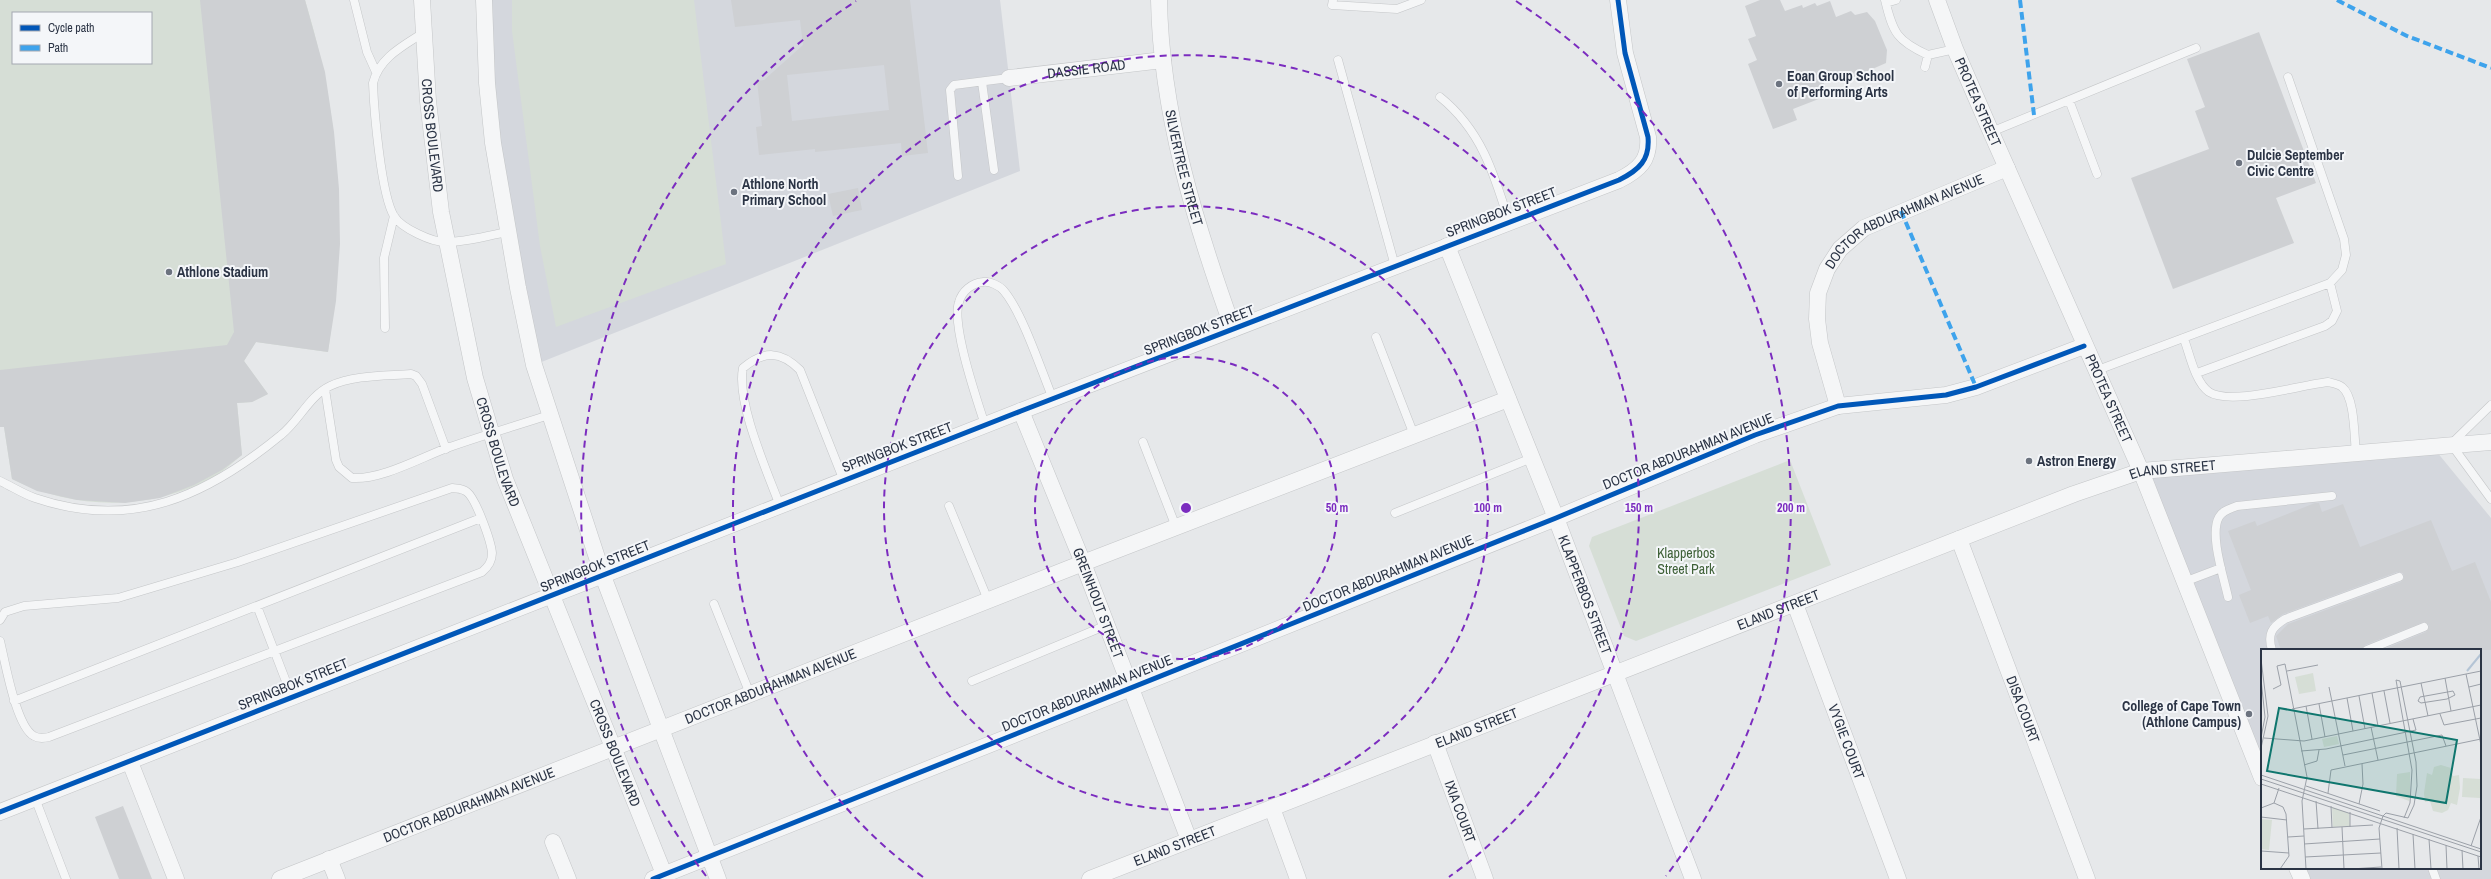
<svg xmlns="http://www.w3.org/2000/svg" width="2491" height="879" font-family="'Archivo Narrow',sans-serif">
  <rect width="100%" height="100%" fill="#e6e8ea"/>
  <path fill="#d4d7dd" d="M484,0H1000L1020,171L534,365L518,288Z
    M2432,446L2491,518V879H2302L2297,868H2480V650H2262V778L2141,471Z"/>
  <path fill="#d6ded6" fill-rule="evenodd" d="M0,0H305C342,121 346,228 328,352L256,342L244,361L268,394L252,402L237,403L242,455C233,462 225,470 215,476C153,511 76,511 12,479L4,427H0ZM13,13H151V63H13Z
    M512,0H694L726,264L556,327L540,246L512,31Z
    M1790,460L1831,565L1636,641L1624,636L1589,546L1592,537Z"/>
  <path fill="#ced0d3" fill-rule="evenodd" d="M200,0H305L325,72L334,132L339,189L340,244L336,301L328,352L256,342L244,361L268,394L252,402L237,403L242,455L222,470L194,485L160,498L125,503L77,500L37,491L12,479L4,427H0V370L227,345L234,332Z
    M731,0H910L928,153L902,156L901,143L815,152V149L759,155L756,127L762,126L757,81L764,80L803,45L800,20L735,27ZM884,65L889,110L792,121L787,75Z
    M1760,0H1780L1785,11L1802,5L1803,8L1815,3L1817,6L1830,1L1836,17L1851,11L1855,15L1867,12L1875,21L1887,50L1886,63L1852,78L1822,79L1829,95L1793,109L1797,120L1773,129L1748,64L1757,60L1748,39L1756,36L1745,6Z
    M2259,32L2316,183L2276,198L2294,243L2173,289L2131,178L2209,149L2195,111L2205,107L2187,59Z
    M858,188L862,210L833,216L828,194Z
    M2315,503H2319L2322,512L2343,504L2360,547L2431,520L2452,571L2475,562L2491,602V650H2382L2426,632L2429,625L2424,622L2365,645L2362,650H2281L2276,636L2288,624L2401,582L2404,578L2403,573L2397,572L2283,614L2271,623L2268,616L2250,623L2239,595L2251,590L2228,531L2255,521L2257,526Z
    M123,806L152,879H119L95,817Z"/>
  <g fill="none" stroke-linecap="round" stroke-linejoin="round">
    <g stroke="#c4c6c8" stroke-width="9">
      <path id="lane" d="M354,0L367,52L376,72
        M1333,0L1332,5L1397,9L1421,0
        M1885,0C1893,33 1897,41 1928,55L1955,49
        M1886,3L1896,0
        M423,33C403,46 379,58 373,83C374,110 381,195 394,216C401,228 433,243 447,242C467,242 489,235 508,232
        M1338,60L1395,266
        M1925,67L1928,55
        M982,82L994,170
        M1440,97C1481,130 1494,173 1509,222
        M2069,100L2097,174
        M1991,132L2196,48
        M958,176L950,90L954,85L1009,78
        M385,328L384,258L394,216
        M1376,337L1414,435
        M2184,339C2190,355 2195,382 2209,392C2231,406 2300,385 2328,382C2332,383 2339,384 2342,387C2355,397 2354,436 2356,453
        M2095,371L2330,283L2342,270L2346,255L2344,239L2288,77
        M2197,373L2325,326L2332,321L2337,311L2330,283
        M325,389L336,460L339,467L352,478C381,480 420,458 447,448C481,436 515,426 549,415
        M2491,405L2451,444L2491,499
        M985,425C977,400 951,325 959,302C962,291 972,283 983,282C990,281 1000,286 1004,291C1023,314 1041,370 1053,399
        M1143,442L1176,527
        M0,481C11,486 23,494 35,498C132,531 207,496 281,435C299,421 309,396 330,386C353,375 385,376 411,374L416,376L422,384L446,449
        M780,506C767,471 736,402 743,368C764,350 781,351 800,370L844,481
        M949,506L988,600
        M1395,513L1532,458
        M2184,582L2221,568
        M2228,597C2224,578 2209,534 2219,517C2223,510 2230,509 2237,506L2332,496
        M714,604L750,694
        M257,606L292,697
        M0,620L5,612L24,606L118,598L238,562L452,488C458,489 462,488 467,492C476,499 491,541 492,553C492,562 488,567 482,572L49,737C45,738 39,739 34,736C16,727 5,661 0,641
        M2272,650C2267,634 2272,627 2285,619L2399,577
        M2367,650L2424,627
        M972,681L1107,625
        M14,701L481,518
        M35,798L66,879
        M2432,868L2436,879"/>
    </g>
    <g stroke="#c4c6c8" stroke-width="17">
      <g id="street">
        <path id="s1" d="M422,0L428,101L441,212L475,378L505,479L666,879"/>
        <path d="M484,0L487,83L493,143L518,288L534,365L603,576L718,879"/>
        <path id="s2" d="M1159,0C1161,113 1195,223 1233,329"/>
        <path id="s3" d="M1937,0L1955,49L1991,132L2141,471L2262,778"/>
        <path id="s4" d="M1009,78L1163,60"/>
        <path id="s5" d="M1447,246L1556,518L1693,879"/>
        <path id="s6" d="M1838,406L1820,343L1817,319L1818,293L1827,269L1840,249L1864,228L2007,168"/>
        <path id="s7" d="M1021,411L1083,563L1189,840"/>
        <path id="s8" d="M1959,539L2087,879"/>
        <path id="s9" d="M1795,604L1898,879"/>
        <path id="s10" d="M1435,743L1485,879"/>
        <path d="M130,762L176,879"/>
        <path d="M1272,808L1298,879"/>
        <path d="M0,812L1021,411L1619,180C1639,170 1650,160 1648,137L1625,53L1618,0"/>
        <path d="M553,842L568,879"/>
        <path d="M329,859L337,879"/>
        <path d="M2297,868L2302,879"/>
        <path id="s11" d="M280,879L1083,563L1508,399"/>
        <path d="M653,879L1556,518L1755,435L1838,406L1946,395L1976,387L2084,346"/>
        <path id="s12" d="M1090,879L2074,494L2141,471L2491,442"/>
      </g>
    </g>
    <use href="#lane" stroke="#f5f6f7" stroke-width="8"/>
    <use href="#street" stroke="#f5f6f7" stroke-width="16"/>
    <path stroke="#3ea3ec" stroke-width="4" stroke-dasharray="8 4" stroke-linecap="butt" d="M2020,0L2034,115
      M2337,0L2407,36L2491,68
      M1901,211L1976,387"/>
    <g stroke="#f4f6f9" stroke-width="8">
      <path id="cycleway" d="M0,812L1021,411L1619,180C1639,170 1650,160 1648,137L1625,53L1618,0
        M653,879L1556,518L1755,435L1838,406L1946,395L1976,387L2084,346"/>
    </g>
    <use href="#cycleway" stroke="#0057b8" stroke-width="5"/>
  </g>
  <g fill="none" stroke="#7b2cbf" stroke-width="2" stroke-dasharray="7 5">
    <circle cx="1186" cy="508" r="151"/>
    <circle cx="1186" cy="508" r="302"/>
    <path d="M923 877A453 453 0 1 1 1449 877"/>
    <path d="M706 876A605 605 0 0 1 856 1M1516 1A605 605 0 0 1 1666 876"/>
  </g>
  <g fill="#6c737f" stroke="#f4f6f9" stroke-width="1.5">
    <circle cx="1779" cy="84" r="4"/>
    <circle cx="2239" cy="163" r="4"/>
    <circle cx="734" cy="192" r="4"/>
    <circle cx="169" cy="272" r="4"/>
    <circle cx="2029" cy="461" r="4"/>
    <circle cx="2249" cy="714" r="4"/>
  </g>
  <g text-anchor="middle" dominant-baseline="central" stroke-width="4" stroke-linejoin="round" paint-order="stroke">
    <g font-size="14" fill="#2b3445" stroke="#f4f6f9">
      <text stroke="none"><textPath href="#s4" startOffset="78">DASSIE ROAD</textPath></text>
      <text stroke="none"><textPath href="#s3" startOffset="110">PROTEA STREET</textPath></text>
      <text stroke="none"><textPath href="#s1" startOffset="136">CROSS BOULEVARD</textPath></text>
      <text stroke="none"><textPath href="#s2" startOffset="170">SILVERTREE STREET</textPath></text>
      <text transform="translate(1501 212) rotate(-21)">SPRINGBOK STREET</text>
      <text stroke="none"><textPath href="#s6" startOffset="235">DOCTOR ABDURAHMAN AVENUE</textPath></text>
      <text transform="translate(1199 330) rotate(-21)">SPRINGBOK STREET</text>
      <text stroke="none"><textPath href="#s3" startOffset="434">PROTEA STREET</textPath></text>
      <text transform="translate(897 447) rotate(-21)">SPRINGBOK STREET</text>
      <text stroke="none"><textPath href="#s1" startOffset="460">CROSS BOULEVARD</textPath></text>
      <text transform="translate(1688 451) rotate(-22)">DOCTOR ABDURAHMAN AVENUE</text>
      <text stroke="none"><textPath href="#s12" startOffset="1159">ELAND STREET</textPath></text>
      <text transform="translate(595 566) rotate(-22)">SPRINGBOK STREET</text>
      <text transform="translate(1388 573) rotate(-22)">DOCTOR ABDURAHMAN AVENUE</text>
      <text stroke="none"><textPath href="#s5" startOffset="375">KLAPPERBOS STREET</textPath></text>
      <text stroke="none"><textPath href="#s7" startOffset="207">GREINHOUT STREET</textPath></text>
      <text stroke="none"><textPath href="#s12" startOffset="739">ELAND STREET</textPath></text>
      <text transform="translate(293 684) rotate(-22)">SPRINGBOK STREET</text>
      <text stroke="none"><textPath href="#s11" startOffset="527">DOCTOR ABDURAHMAN AVENUE</textPath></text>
      <text transform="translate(1087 693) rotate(-22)">DOCTOR ABDURAHMAN AVENUE</text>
      <text stroke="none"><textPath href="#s8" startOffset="182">DISA COURT</textPath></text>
      <text stroke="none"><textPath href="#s12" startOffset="415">ELAND STREET</textPath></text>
      <text stroke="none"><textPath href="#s9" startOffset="147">VYGIE COURT</textPath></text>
      <text stroke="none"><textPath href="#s1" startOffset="783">CROSS BOULEVARD</textPath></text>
      <text stroke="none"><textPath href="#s11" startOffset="203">DOCTOR ABDURAHMAN AVENUE</textPath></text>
      <text stroke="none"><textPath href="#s10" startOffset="73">IXIA COURT</textPath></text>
      <text stroke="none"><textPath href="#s12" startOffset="91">ELAND STREET</textPath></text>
    </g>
    <g font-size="14" font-weight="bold" fill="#2b3445" stroke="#f4f6f9" text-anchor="start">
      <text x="1787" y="76">Eoan Group School<tspan x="1787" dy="16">of Performing Arts</tspan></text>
      <text x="2247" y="155">Dulcie September<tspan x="2247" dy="16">Civic Centre</tspan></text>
      <text x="742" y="184">Athlone North<tspan x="742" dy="16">Primary School</tspan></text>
      <text x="177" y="272">Athlone Stadium</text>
      <text x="2037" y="461">Astron Energy</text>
      <text x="2241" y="706" text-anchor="end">College of Cape Town<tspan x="2241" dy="16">(Athlone Campus)</tspan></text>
    </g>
    <g font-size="14" fill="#3f6138" stroke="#f4f6f9">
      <text x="1686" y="553">Klapperbos<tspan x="1686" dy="16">Street Park</tspan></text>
    </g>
  </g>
  <g transform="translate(2261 649)">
    <rect width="220" height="220" fill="#e6e8ea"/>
    <path d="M52,24L55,42L38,45L34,28ZM76,87L78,95L63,98L61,90ZM180,116L190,119L192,127L198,126L199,139L196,156L190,154L187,161L181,164L172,162L169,152L164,153L163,144L166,124L171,126L173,118ZM149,123V145L148,152L135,147L136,125ZM202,129L220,130L219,149L201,148ZM71,158L88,164L89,177L72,178ZM0,170L11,171L8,201L0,200Z" fill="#d6ded6"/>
    <path fill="none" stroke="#b4c4d5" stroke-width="2" d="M206,22L220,5"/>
    <path fill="none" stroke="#9ba0a8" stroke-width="1" d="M0,10L7,67L0,99M26,22L57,16M205,25L220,96M184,29L190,62M0,30L4,68L0,89M135,31L151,121L149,154L143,169M160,34L167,67M68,38L84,117M208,38L220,35M12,40L20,36L16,17L24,15L46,128L41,152L45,220M123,42L129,74M192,42L194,46L186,50L160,54L157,52L159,48ZM111,44L117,77M98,47L104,80M86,49L92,82M58,55L64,88M45,57L51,90M31,60L220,22M179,65L183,76L220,69M110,78L117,111M3,89L43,92L220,56M40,102L65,100L155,81L152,70M82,106L181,86L185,97M43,116L56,112L58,101M0,126L220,200M0,130L220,203M0,135L220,208M45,137L119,162M67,144L70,121L220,90M55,152L57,180M13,154L18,139M98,155L102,135L101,115M70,157L71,179M0,159L13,154L22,158L25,165L28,207L19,220M89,163V178M0,168L26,171M81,178L83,220M136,179L138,220M43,180L112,176M152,185L154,220M27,188L43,187M168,190L170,220M43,195L119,190M185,196L186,220M210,197L220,168M201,201L202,220M0,202L28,204M217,207L218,220M44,208L120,204M90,220L120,218M121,220L118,179L122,167L125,164L147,169L153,156L156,137L155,113L139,32L135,31"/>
    <path fill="#0f766e" fill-opacity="0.15" stroke="#0f766e" stroke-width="2" d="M18,59L196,91L185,154L6,122Z"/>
    <rect width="220" height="220" fill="none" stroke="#2b3445" stroke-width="2"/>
  </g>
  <circle cx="1186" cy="508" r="6" fill="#7b2cbf" stroke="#f4f6f9" stroke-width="2"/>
  <g font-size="12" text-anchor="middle" font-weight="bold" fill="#7b2cbf" stroke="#f4f6f9" stroke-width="4" stroke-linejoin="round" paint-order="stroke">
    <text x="1337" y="512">50 m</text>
    <text x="1488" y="512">100 m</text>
    <text x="1639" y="512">150 m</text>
    <text x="1791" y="512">200 m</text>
  </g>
  <rect x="12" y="12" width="140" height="52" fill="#f4f6f9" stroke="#a4a8b1"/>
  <rect x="20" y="25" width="20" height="6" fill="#0057b8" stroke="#a4a8b1"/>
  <text x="48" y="32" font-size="12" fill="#2b3445">Cycle path</text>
  <rect x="20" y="45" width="20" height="6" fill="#3ea3ec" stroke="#a4a8b1"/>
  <text x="48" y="52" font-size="12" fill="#2b3445">Path</text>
</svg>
